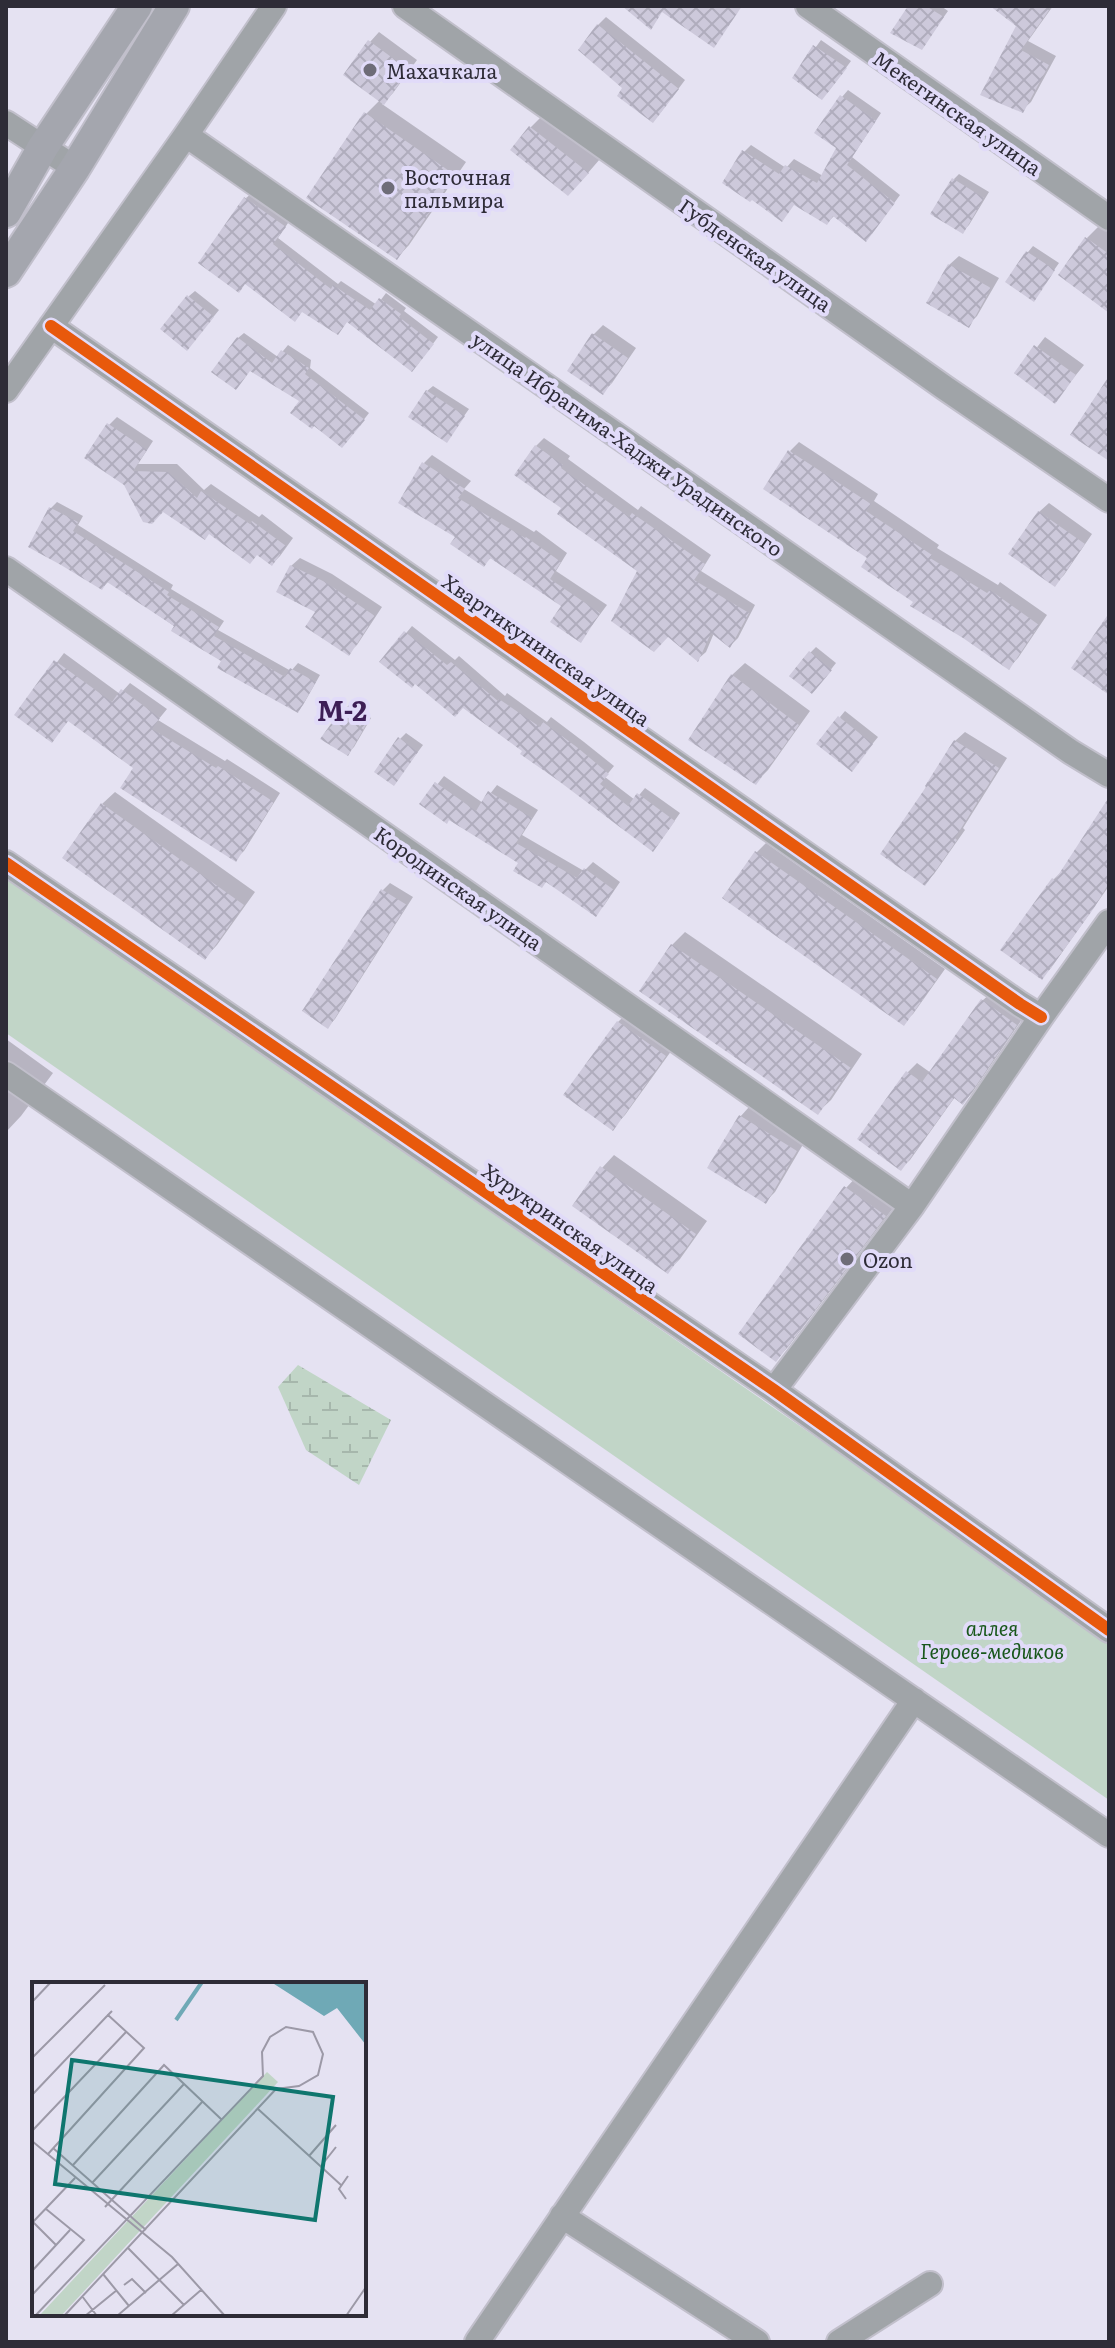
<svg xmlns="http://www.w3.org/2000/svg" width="1115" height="2348" font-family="Literata,serif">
  <defs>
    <pattern id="wetland-marsh" width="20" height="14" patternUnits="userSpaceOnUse" patternTransform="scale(2)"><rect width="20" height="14" fill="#c1d5c7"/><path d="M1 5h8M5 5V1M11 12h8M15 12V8" fill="none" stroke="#a6b7ac"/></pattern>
    <pattern id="building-cross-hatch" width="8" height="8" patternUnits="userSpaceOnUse" patternTransform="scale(2)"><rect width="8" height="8" fill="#cdc9db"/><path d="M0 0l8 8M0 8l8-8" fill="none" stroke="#b0adbd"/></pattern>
  </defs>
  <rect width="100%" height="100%" fill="#e5e2f2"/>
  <path fill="#c1d5c7" d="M6,876L1109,1640V1800L6,1033Z"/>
  <path fill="url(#wetland-marsh)" d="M298,1365L391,1420L359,1485L306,1450L278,1387Z"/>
  <path fill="#0003" d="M910,6H941L948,11L922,48Z
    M993,6H1053L1028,41L1056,56L1031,102L1022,110L1019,25Z
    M606,17L685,80L661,112L624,87L598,25Z
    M379,32L417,60L393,93L382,104L466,162L409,245L397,258L366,114L380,100L370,42Z
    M821,40L851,61L828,92L794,77Z
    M848,90L881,113L852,157L900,195L873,232L835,215L827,223L744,152L751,145L786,168L794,159L823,176L838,148L842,97Z
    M543,115L600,159L581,181L530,128Z
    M959,174L989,192L969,225L963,231L953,180Z
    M252,193L290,220L278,238L338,284L341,281L377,305L386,293L406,308L404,311L438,337L418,364L348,320L338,333L303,310L246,198Z
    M1105,220L1109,222V310L1087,238Z
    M1033,246L1059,263L1034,299L1028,252Z
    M959,256L999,278L977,316L968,325L949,265Z
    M195,291L219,310L193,342L189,296Z
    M603,325L636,348L612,383L603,392L593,335Z
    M244,333L278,357L288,345L311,360L310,368L369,413L348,440L302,401L238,338Z
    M1045,337L1084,365L1055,401L1017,373Z
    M433,386L469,409L447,440L427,391Z
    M117,417L153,441L138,464H177L204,490L211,484L259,517L262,514L293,538L280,556L272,564L258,553L163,510L152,522L109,425Z
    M544,438L570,456L568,459L638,510L641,506L711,555L701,571L755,605L738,638L730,646L714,633L706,652L698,659L640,570L564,508L536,446Z
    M799,442L878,494L874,501L939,545L937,548L998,585L1000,582L1047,615L1018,658L1009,667L916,601L870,557L790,451Z
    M432,455L471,481L464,489L534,532L536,530L567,553L556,571L607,605L581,640L564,605L492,557L484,564L458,536L424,463Z
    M57,502L83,516L78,525L173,585L171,589L224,621L218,630L291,671L298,663L320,675L303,705L297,711L109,581L102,588L31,546L51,508Z
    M1049,503L1092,534L1064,575L1055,584L1039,512Z
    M300,558L332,574L382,607L357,645L348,653L317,611L291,566Z
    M412,626L455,660L459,656L505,696L507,693L547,722L551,717L584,742L614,766L605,777L635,800L645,788L680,813L659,843L464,705L415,682L382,662Z
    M816,647L836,663L818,686L810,653Z
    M64,653L120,694L130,683L167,709L158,720L225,761L227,759L280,793L244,851L235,859L136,767L69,720L52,740L17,715Z
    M745,663L810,711L768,770L755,783L732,675Z
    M349,705L371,718L354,747L348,753L343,711Z
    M845,711L878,737L857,763L840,717Z
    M965,732L1007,758L963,828L965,830L934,874L925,883L929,787L955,741Z
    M406,733L423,745L394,784L400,739Z
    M444,776L483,803L497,785L538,810L522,835L584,871L593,862L620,882L603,907L521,862L422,804Z
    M115,792L255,892L217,945L205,958L102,804Z
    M1109,801V886L1051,968L1042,977L1003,950L1054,879L1063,870Z
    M766,843L945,969L913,1014L903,1023L725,898L757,852Z
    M390,883L413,897L335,1019L328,1026L383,890Z
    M685,932L862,1054L831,1100L818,1112L642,990L672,945Z
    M992,992L1025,1015L972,1093L963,1102L955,1097L910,1160L900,1169L908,1072L917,1063L931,1073L982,1001Z
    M631,1009L677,1043L625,1115L612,1128L566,1095L618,1022Z
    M6,1039L53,1073L21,1116L6,1132Z
    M749,1107L805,1141L775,1192L766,1201L740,1117Z
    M614,1155L707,1221L680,1259L668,1271L602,1168Z
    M858,1175L897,1203L788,1347L776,1360L846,1188Z"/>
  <path fill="url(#building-cross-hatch)" d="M622,6H742L714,48L662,12L651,30Z
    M908,6H926L944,17L922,50L890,33Z
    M990,6H1052L1021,50L1049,65L1023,113L980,95L1016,26Z
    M597,24L679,89L653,123L617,96L622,88L578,50Z
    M368,40L409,70L384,105L343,75Z
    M813,45L847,68L822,100L792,78Z
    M840,95L876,121L847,165L895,203L866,242L833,216L827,225L794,205L782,222L752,200L750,202L722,183L742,150L779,174L785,165L817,183L836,148L814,133Z
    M364,112L455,175L397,260L306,198Z
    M529,126L589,173L568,196L510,150Z
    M952,178L984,198L963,234L930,214Z
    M244,197L286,227L273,244L331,289L333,285L370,310L379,298L401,314L399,317L434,344L412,372L347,322L338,335L302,312L295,322L245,284L239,293L198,263Z
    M1085,237L1109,254V313L1058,275Z
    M1026,251L1055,270L1034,302L1005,282Z
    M948,264L991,288L969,328L926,303Z
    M187,295L214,317L187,351L160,329Z
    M592,333L628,358L603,395L567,371Z
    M237,337L272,363L281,350L309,368L305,374L365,420L342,448L314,426L312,429L290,413L299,401L250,371L236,390L211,372Z
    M1034,345L1076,375L1055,404L1014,373Z
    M1109,376V461L1070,435Z
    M426,390L465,416L447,443L408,417Z
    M107,423L147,450L133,471L168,472L197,498L201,491L250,524L252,521L286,546L272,566L257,555L250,564L209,534L205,540L163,512L152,524L143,522L124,485L84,458Z
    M535,445L563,465L561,468L629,517L632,513L705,564L694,580L749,613L730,648L711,633L698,662L668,637L654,652L611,621L637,571L557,514L561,508L514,475Z
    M788,450L871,504L866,511L932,555L930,558L987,593L990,590L1039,625L1009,670L963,638L910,606L913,602L861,567L867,558L763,489Z
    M422,462L465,489L458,498L525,538L526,537L561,562L550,579L600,613L581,643L550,622L561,606L490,558L484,567L450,544L455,537L398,503Z
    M49,507L78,522L73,531L169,592L167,595L219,627L214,636L285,677L290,668L316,682L298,713L217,668L221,661L171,631L174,626L107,582L102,590L61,565L28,547Z
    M1038,511L1085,544L1055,587L1008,554Z
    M290,565L325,582L375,616L349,656L305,627L315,612L276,592Z
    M1109,613V695L1071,668Z
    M404,631L447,665L451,662L498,701L499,699L540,727L543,722L578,748L609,774L600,784L628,806L637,793L675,821L653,852L556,779L520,754L522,751L463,708L455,717L415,684L412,688L379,662Z
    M809,651L832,670L812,694L789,676Z
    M54,660L112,702L121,689L160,718L152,729L216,768L218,766L274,802L236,862L120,788L133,768L68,721L52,743L14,715Z
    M731,674L799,725L756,785L688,740Z
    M341,710L366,725L348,756L320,739Z
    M838,716L873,744L852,772L816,744Z
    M398,737L418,752L394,786L374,772Z
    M954,740L999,768L955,838L957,840L925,886L880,854L926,787L925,786Z
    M435,782L476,811L488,791L532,818L516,843L577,878L584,868L614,890L596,917L546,882L542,888L513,871L518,863L449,820L447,824L419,804Z
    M1109,797V883L1094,908L1042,980L1000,950L1052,878L1055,880Z
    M101,803L244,905L205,960L62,858Z
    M755,851L937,979L904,1026L722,898Z
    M381,889L407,905L328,1029L302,1011Z
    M671,944L851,1068L818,1115L639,991Z
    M981,999L1017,1025L963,1105L954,1098L901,1171L857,1139L906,1071L922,1082Z
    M617,1021L666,1056L613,1131L563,1095Z
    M739,1115L797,1151L766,1204L707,1168Z
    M600,1166L696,1234L668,1274L572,1206Z
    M844,1186L886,1216L776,1362L738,1334Z"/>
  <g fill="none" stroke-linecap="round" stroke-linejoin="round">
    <g stroke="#c1bfcb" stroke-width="28">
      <path id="minor" d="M405,6L945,388L1109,500
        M808,6L1109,218
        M6,123L75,168
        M186,135L1071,752L1109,775
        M51,326L1020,1004L1041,1017
        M6,390L186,135L274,6
        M6,569L912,1206
        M6,863L774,1390L1109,1630
        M6,1074L1109,1835
        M774,1390L912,1206L1041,1017L1109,922
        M562,2216L757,2342
        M477,2342L914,1700
        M839,2342L930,2284"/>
    </g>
    <g stroke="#c1bfcb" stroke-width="34">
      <path id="major" d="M6,212L43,147L137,6
        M6,272L75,168L174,6"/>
    </g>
    <use href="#minor" stroke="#a0a4a8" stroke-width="24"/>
    <use href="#major" stroke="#a4a6ae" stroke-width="30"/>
    <g stroke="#e1dbf9" stroke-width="17">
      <path id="cycleway" d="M51,326L1020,1004L1041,1017
        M6,863L774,1390L1109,1630"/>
    </g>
    <use href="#cycleway" stroke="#e8590c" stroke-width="12"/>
  </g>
  <g fill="#6e6c78" stroke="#e1dbf9" stroke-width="3">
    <circle cx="370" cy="70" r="8"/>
    <circle cx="388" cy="188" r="8"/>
    <circle cx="847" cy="1259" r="8"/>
  </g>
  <g text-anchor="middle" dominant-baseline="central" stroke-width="8" stroke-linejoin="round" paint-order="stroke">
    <g font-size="20" fill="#2e2c37" stroke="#e1dbf9" text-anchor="start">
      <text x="386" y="70">Махачкала</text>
      <text x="404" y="176">Восточная<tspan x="404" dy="23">пальмира</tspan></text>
      <text x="863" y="1259">Ozon</text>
    </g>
    <g font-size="20" fill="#2e2c37" stroke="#e1dbf9">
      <text transform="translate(958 112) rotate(35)">Мекегинская улица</text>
      <text transform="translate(756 254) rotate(35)">Губденская улица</text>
      <text transform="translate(628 443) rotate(35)">улица Ибрагима-Хаджи Урадинского</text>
      <text transform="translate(547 649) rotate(35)">Хвартикунинская улица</text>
      <text transform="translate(459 887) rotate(35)">Кородинская улица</text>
      <text transform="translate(571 1227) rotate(35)">Хурукринская улица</text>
    </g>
    <g font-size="20" font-style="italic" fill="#18571b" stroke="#e1dbf9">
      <text x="992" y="1627">аллея<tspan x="992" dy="23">Героев-медиков</tspan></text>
    </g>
    <g font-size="28" font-weight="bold" fill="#3d1e56" stroke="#e1dbf9">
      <text x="342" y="709">М-2</text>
    </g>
  </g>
  <g transform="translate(32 1982)">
    <rect width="334" height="334" fill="#e5e2f2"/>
    <path d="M235,90L246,100L29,334H7Z" fill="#c1d5c7"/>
    <path d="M239,0H334V63L305,26L292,34Z" fill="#6fa9b6"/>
    <path fill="none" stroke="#6fa9b6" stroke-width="4" d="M144,38L170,0"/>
    <path fill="none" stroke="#9c99a7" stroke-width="2" d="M0,20L19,0M0,76L73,3M0,113L76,33M226,127L309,203M0,149L94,50M0,159L140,275L193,334M21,166L114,248M16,172L112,66L76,33L80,29M277,174L304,143M41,183L132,83L189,137M289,184L304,165M60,201L152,102M314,217L307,207L316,194M73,225L171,119M1,240L24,263M0,241L43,196M96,266L152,323M0,289L38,248M71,292L97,324M92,303L100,297L114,311M0,313L52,258L14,227M50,314L65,334M3,334L231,94L230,70L238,55L254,45L281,50L291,72L286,93L267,104L244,107L32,334M53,334L85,308M85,334L146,282M139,334L169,308M314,334L334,305"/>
    <path fill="#0f766e" fill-opacity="0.15" stroke="#0f766e" stroke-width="4" d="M40,78L301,115L283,238L23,202Z"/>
    <rect width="334" height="334" fill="none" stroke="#2e2c37" stroke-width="4"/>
  </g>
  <rect width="1115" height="2348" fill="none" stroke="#2e2c37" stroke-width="16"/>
</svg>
